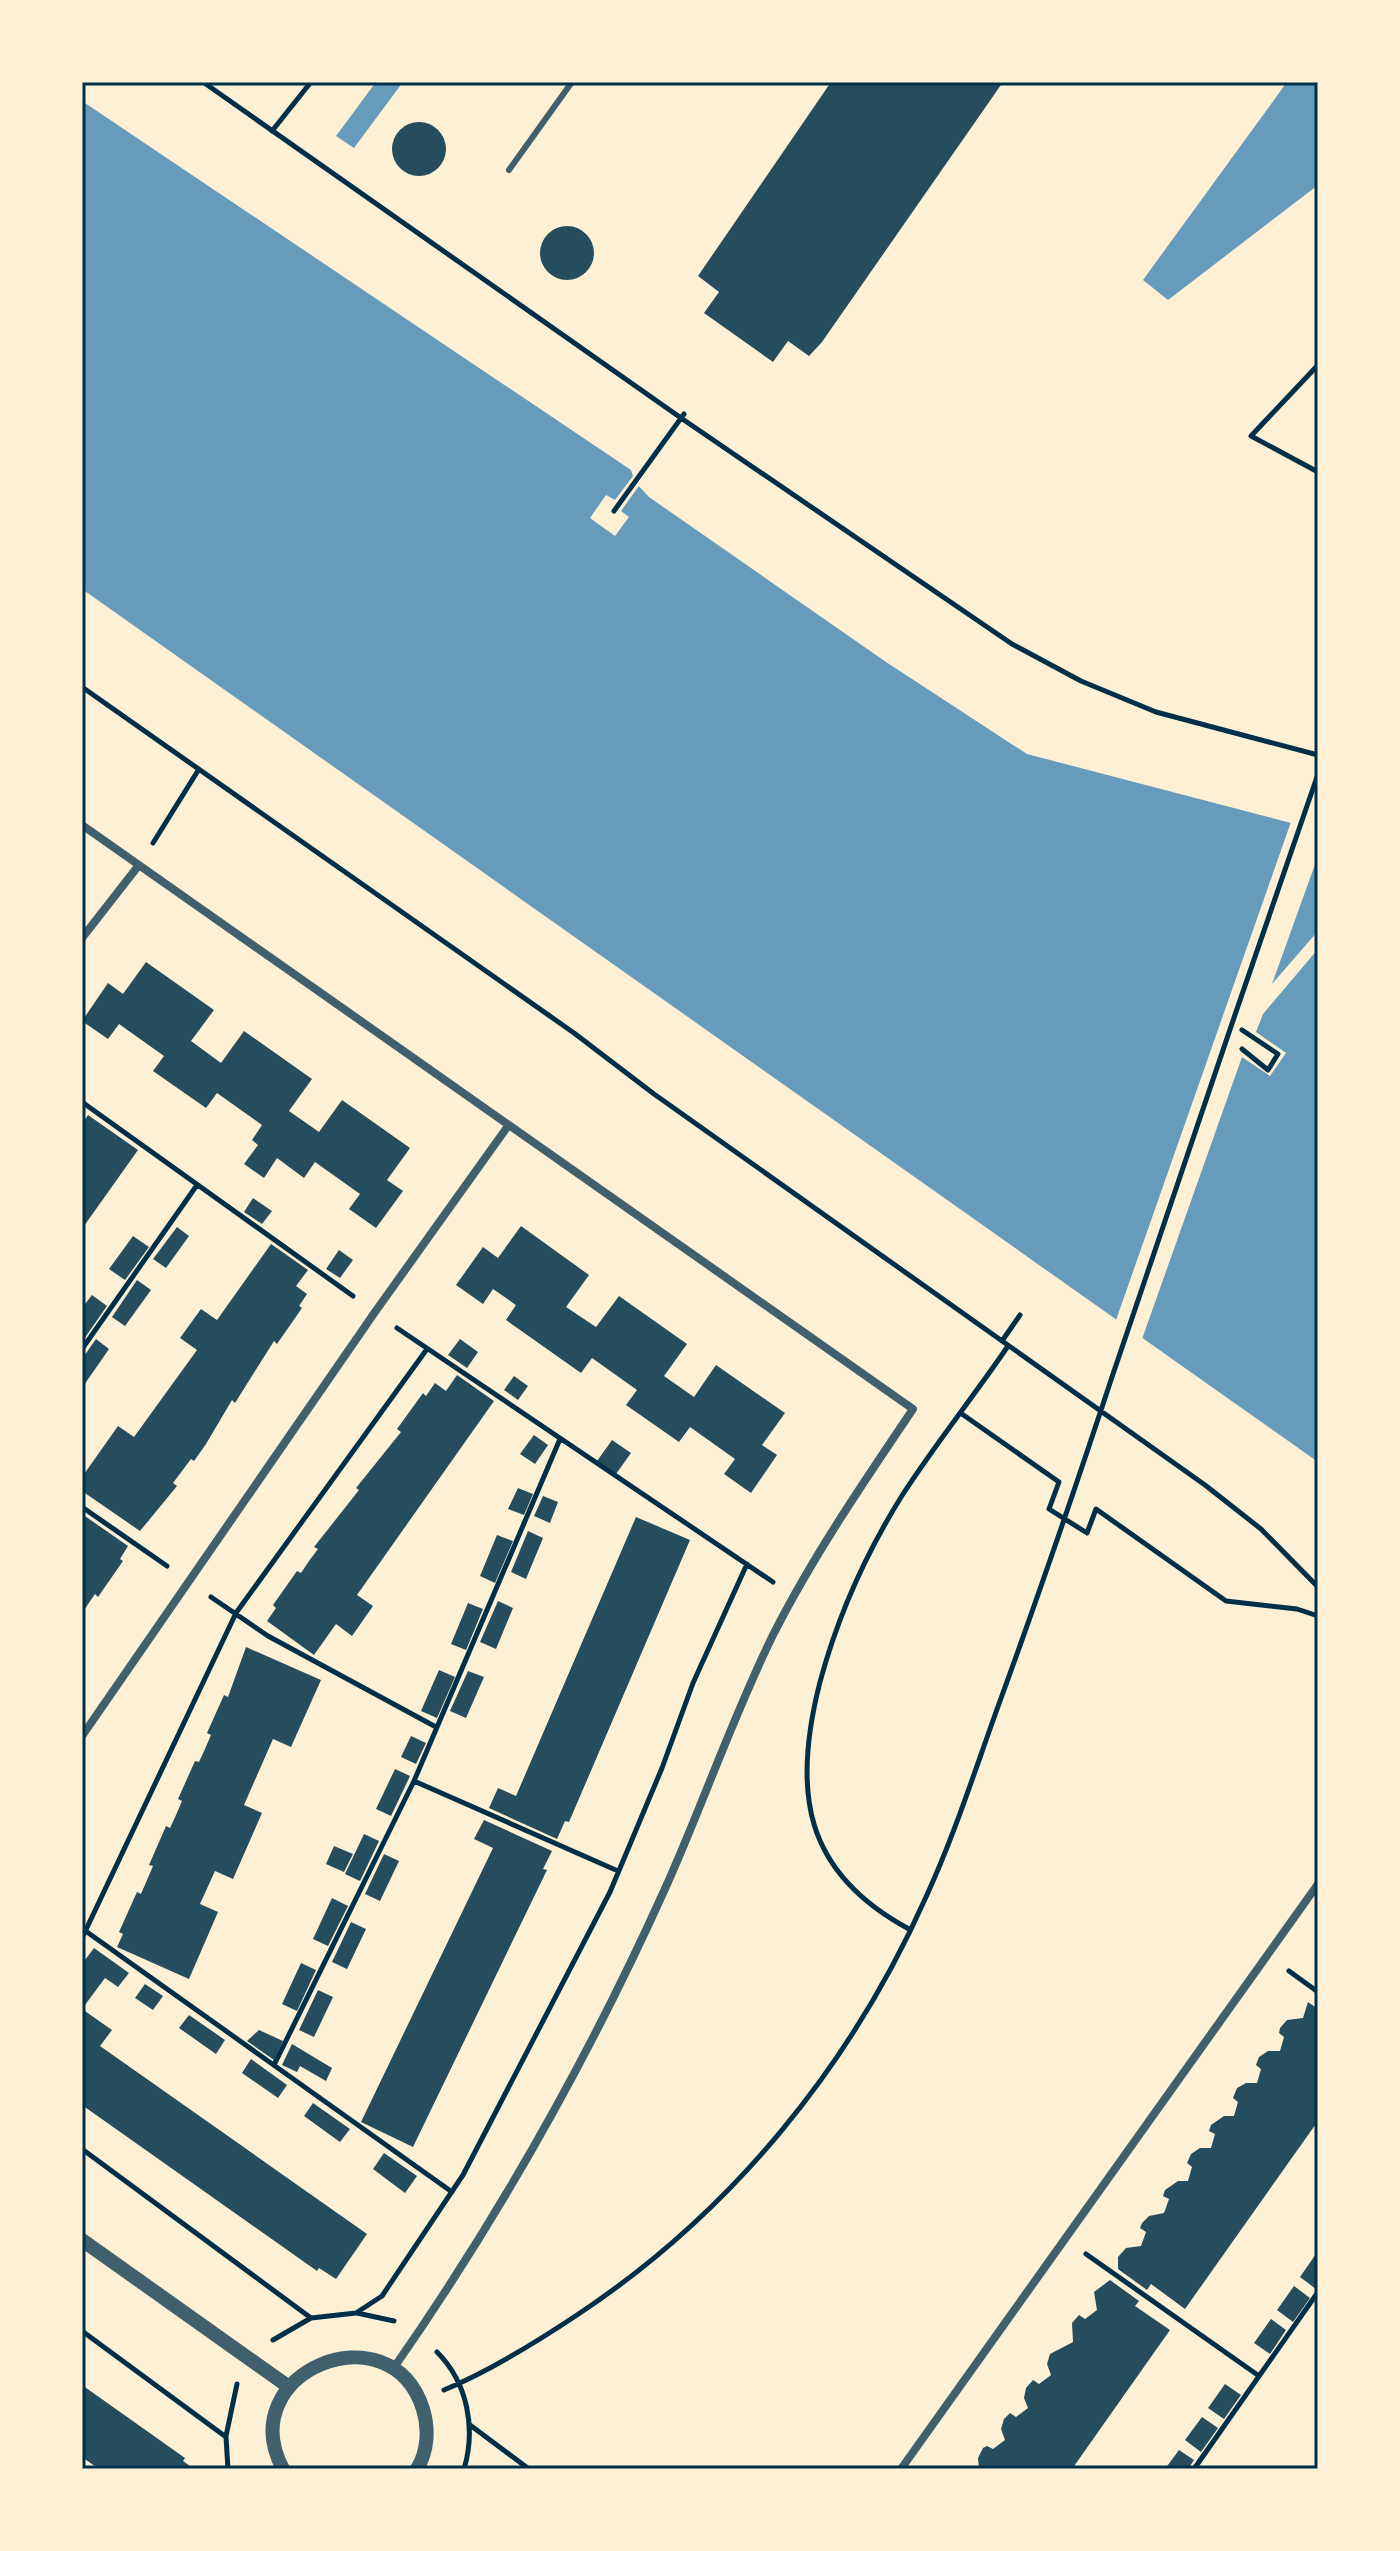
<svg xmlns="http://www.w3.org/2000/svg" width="1400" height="2551" font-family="Arial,sans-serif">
  <rect width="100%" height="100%" fill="#fdf0d5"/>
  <path fill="#669bbc" d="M376,82H403L354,148L336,136Z
    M1287,82H1318V185L1168,300L1143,280Z
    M82,101L631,470L635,482L649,497L886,662L1027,754L1318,830V1462L82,589Z"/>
  <path fill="#fdf0d5" d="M636,472L641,483L621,511L629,517L615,536L590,518L606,495L615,500Z
    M1292,819L1318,826V856L1272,984L1318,931V949L1263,1014L1256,1032L1286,1053L1270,1076L1242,1057L1141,1342L1115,1323Z"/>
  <path fill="#264d5e" d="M831,82H1003L822,342L809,356L788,341L773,362L704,313L719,292L698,276Z
    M392 149a27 27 0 1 1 54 0a27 27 0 1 1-54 0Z
    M540 253a27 27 0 1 1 54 0a27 27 0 1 1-54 0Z
    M146,962L214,1010L191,1041L221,1063L244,1031L312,1079L289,1111L319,1132L342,1100L410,1148L387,1180L403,1191L376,1228L349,1209L360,1194L315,1162L304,1178L277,1158L264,1178L244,1164L258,1145L252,1140L262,1125L217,1093L206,1108L153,1071L164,1056L119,1024L108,1039L82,1021L108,983L123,994Z
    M88,1115L138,1150L84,1226L82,1124Z
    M253,1198L272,1211L262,1224L244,1212Z
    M521,1226L589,1275L566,1307L596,1327L619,1296L687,1344L664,1376L694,1397L716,1365L785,1413L762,1445L777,1455L751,1493L724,1474L735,1459L690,1427L679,1442L626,1405L637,1390L592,1358L581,1373L506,1320L516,1305L493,1289L483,1304L456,1285L483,1247L498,1258Z
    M177,1227L189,1236L166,1268L153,1259Z
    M133,1236L149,1247L125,1280L109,1269Z
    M271,1244L308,1270L296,1286L307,1294L299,1306L302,1308L277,1344L274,1341L235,1403L232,1400L206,1444L194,1461L191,1459L173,1483L177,1486L140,1531L82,1491V1477L118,1426L134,1437L197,1350L180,1338L201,1309L217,1320Z
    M339,1250L353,1260L340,1278L326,1269Z
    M137,1280L151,1290L125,1326L112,1317Z
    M92,1295L107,1306L84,1339L82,1308Z
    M96,1339L109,1349L82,1388V1359Z
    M460,1339L478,1352L467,1368L448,1355Z
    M457,1375L494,1401L357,1595L373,1606L352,1636L336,1624L314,1655L267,1621L276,1608L273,1605L297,1571L301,1573L309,1561L318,1549L314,1547L359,1490L356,1488L401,1432L397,1429L423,1393L426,1396L435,1383L446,1391Z
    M514,1376L528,1386L518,1400L504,1390Z
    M534,1435L548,1445L535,1464L520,1454Z
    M612,1440L631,1453L616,1474L597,1461Z
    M518,1488L533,1494L524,1515L508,1509Z
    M543,1496L558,1502L550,1523L534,1516Z
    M82,1514L128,1546L120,1559L123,1561L98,1597L95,1594L82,1613Z
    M636,1517L690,1540L569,1822L565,1821L557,1839L489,1808L498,1788L516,1796Z
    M528,1531L543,1538L526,1579L511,1572Z
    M497,1535L513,1541L495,1583L480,1576Z
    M498,1601L513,1608L496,1649L480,1642Z
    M468,1603L483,1609L466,1650L451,1644Z
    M246,1647L321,1680L291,1747L273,1739L244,1805L262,1813L233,1879L215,1871L200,1904L218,1912L189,1979L117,1947L123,1934L119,1932L137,1892L141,1894L153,1866L149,1865L166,1826L170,1828L176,1815L182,1801L178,1799L195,1761L199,1762L205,1749L211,1735L207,1733L224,1695L228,1697Z
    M439,1670L455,1677L437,1718L421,1711Z
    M468,1671L484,1677L466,1718L450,1711Z
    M411,1736L426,1743L416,1764L401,1757Z
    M395,1769L410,1776L391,1816L376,1809Z
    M484,1820L552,1851L543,1869L547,1870L413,2147L361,2122L493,1848L474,1839Z
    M364,1834L379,1841L360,1881L345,1874Z
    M334,1846L353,1854L344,1872L326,1864Z
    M384,1854L399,1861L380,1901L365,1894Z
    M332,1898L348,1906L328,1946L313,1939Z
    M351,1922L366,1929L347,1969L332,1962Z
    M94,1948L129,1973L118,1987L105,1978L82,2009L112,2030L100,2046L367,2234L336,2279L319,2268L317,2271L82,2105V1964Z
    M301,1963L316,1970L297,2011L282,2004Z
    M145,1984L163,1996L153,2010L135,1998Z
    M318,1990L333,1997L314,2037L299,2030Z
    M1308,2002L1318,2009V2121L1185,2309L1151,2284L1147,2290L1118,2269V2257L1126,2248L1141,2246L1146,2232L1140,2228L1142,2223L1149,2216L1164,2213L1169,2199L1163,2196L1165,2190L1178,2181H1188L1192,2167L1187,2163L1191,2154L1200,2148H1211L1215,2134L1209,2131L1211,2125L1224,2116H1234L1238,2102L1233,2098L1237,2088L1246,2083H1257L1261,2069L1256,2065L1259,2057L1268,2051H1280L1284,2037L1279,2033L1280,2028L1287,2020L1303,2018Z
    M189,2015L225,2040L216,2054L179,2028Z
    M259,2030L283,2041L274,2060L247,2041Z
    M292,2044L332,2068L326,2081L300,2066L297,2072L282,2065Z
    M251,2059L287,2085L278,2098L242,2073Z
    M313,2103L350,2129L340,2142L304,2116Z
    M384,2153L417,2176L405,2193L373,2169Z
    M1318,2251V2285L1316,2289L1300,2277Z
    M1110,2280L1139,2301L1135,2306L1170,2330L1072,2469H979L978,2458L983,2448L987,2446L993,2449L1005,2440L1001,2429L1004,2419L1010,2413L1016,2417L1028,2408L1024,2398L1026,2388L1033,2380L1039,2384L1051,2375L1047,2364L1050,2354L1073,2342L1072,2323L1079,2315L1085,2319L1097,2310L1094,2292Z
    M1294,2286L1310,2298L1293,2322L1277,2310Z
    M1271,2319L1286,2330L1270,2354L1254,2343Z
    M1225,2384L1241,2395L1224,2419L1208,2408Z
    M82,2385L185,2458L183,2461L194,2469H99L82,2457Z
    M1202,2417L1218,2428L1201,2452L1185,2440Z
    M1179,2450L1194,2460L1188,2469H1165Z"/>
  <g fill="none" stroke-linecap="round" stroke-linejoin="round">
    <path stroke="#003049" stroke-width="5" d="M203,82L681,418L1012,644L1081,681L1156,712L1318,755
      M272,131L311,82
      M1318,365L1251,436L1318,472
      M614,511L684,414
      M82,687L574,1033L654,1094L1205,1485L1261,1529L1318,1587
      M153,843L199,769
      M1242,1049L1268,1070L1278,1054L1242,1030
      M82,1102L353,1296
      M397,1328L773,1582
      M1002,1341L1020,1315
      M82,1349L197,1185
      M962,1414L1059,1482L1049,1509L1087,1533L1096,1509L1226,1601L1297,1609L1318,1616
      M560,1439L414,1781L618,1871
      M82,1507L167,1566
      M211,1597L268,1636L436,1727
      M909,1929C803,1872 792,1791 820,1682C838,1615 866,1553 903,1494C936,1443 974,1396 1008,1346
      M87,1932L452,2192
      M82,1938L236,1613L427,1349
      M1289,1971L1318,1992
      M274,2065L414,1781
      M82,2149L311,2318L356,2313L382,2296L463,2175L610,1892L662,1768L693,1683L747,1564
      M1086,2254L1259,2376
      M357,2313L394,2321
      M82,2331L226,2437L228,2469
      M273,2340L311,2318
      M437,2352C468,2383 476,2429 464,2469
      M444,2390C490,2371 535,2343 577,2315C731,2213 851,2066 926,1897C955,1834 976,1767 1000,1701C1039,1594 1076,1486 1112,1377C1179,1175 1249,975 1318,774
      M470,2425L529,2469
      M226,2436L237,2384
      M1194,2469L1318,2292"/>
    <path stroke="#3f606c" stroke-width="6" d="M509,170L572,82"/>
    <path stroke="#3f606c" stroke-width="8" d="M82,825L913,1409C863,1483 813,1556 773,1635C732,1718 702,1807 664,1891C589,2057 497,2220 393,2369
      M82,938L139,865
      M82,1736L375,1312L508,1126
      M901,2469L1318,1884"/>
    <path stroke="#3f606c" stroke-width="14" d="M82,2240L289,2387
      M283,2469C231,2372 390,2307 423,2409C429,2429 428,2451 417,2469"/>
  </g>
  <rect width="1400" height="2551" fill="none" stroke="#fdf0d5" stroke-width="168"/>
  <rect x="84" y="84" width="1232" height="2383" fill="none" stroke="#003049" stroke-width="3"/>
</svg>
